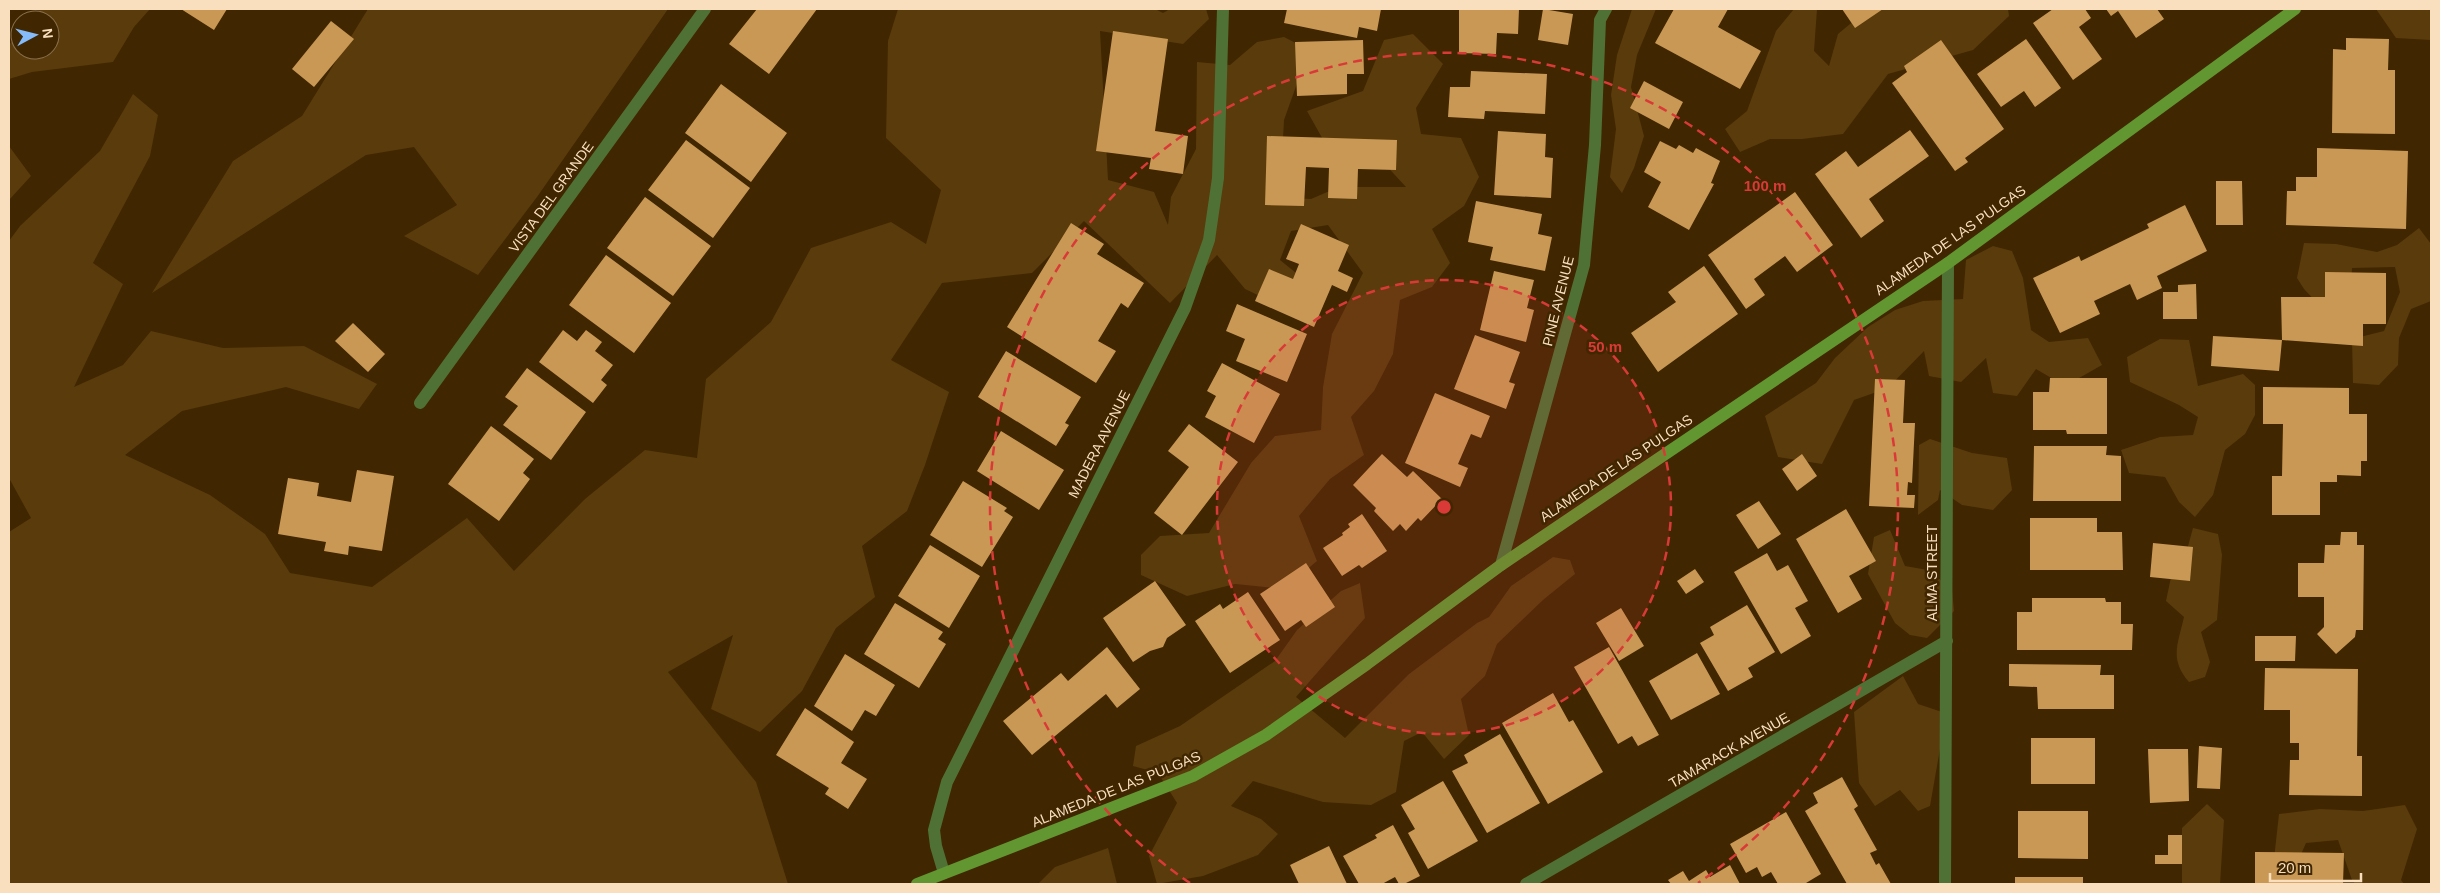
<svg xmlns="http://www.w3.org/2000/svg" width="2440" height="893" font-family="Helvetica,sans-serif">
  <rect width="100%" height="100%" fill="#402701"/>
  <path fill="#5a3b0c" d="M41,9H150L134,27L113,62L32,72L9,79V45L20,32V50H50V20H31Z
    M368,9H668L537,197L478,275L404,236L457,205L414,147L366,155L152,293L233,161L302,116Z
    M898,9H1155L1163,13L1170,9H1206L1209,19L1183,44L1100,31L1108,180L1154,192L1168,225L1171,197L1196,149L1197,62L1230,65L1257,42L1284,37L1309,50L1284,120L1280,197L1311,199L1339,187H1406L1382,161L1330,152L1307,111L1363,91L1384,40L1413,34L1443,64L1416,108L1421,134L1461,138L1479,177L1464,206L1432,229L1450,263L1432,287L1400,300L1393,354L1374,391L1351,417L1364,455L1330,479L1299,516L1317,561L1284,589L1235,584L1187,596L1141,575V555L1160,536L1209,533L1251,463L1275,436L1321,430L1323,387L1332,334L1363,273L1328,225L1291,231L1280,260L1301,277L1287,309L1245,289L1217,255L1170,303L1084,221L1032,273L942,283L891,360L949,392L925,465L907,511L862,546L875,597L836,628L802,691L760,732L711,709L733,635L668,672L756,782L788,884H9V532L31,518L9,478V241L20,226L100,151L133,94L158,115L150,156L93,263L123,284L74,387L123,365L151,331L223,348L304,346L377,384L359,409L286,387L182,411L125,455L210,495L265,534L290,573L372,587L467,518L514,571L585,499L645,450L697,458L706,379L771,322L811,248L891,222L926,244L941,190L886,138L888,41Z
    M1632,9H1656L1637,55L1631,87L1644,136L1634,168L1622,193L1610,177L1616,129L1611,95L1617,55Z
    M1794,9H1817L1814,51L1829,66L1838,34L1868,9H2008L2009,16L1973,50L1888,74L1843,134L1802,139H1770L1740,152L1725,129L1747,111L1776,31Z
    M2376,9H2431V40L2396,38Z
    M9,146L31,176L9,200Z
    M2419,228L2431,244V301L2411,309L2399,338L2398,365L2379,385L2353,383L2352,339L2384,331L2400,292L2395,267L2352,268L2351,290L2322,308L2304,289L2297,278L2304,243L2336,244L2377,252L2397,245Z
    M1993,246L2012,251L2023,278L2031,330L2049,342L2088,338L2102,365L2065,386L2036,369L2017,396L1993,393L1986,358L1961,382L1929,376L1924,351L1888,388L1854,400L1822,464L1778,457L1765,416L1816,383L1835,358L1868,327L1895,310L1923,301L1963,299L1966,260Z
    M2160,339L2189,340L2198,386L2243,374L2255,385V415L2245,434L2225,450L2213,495L2195,517L2179,502L2165,477L2129,473L2121,450L2160,437L2193,435L2198,417L2179,405L2130,382L2127,357Z
    M1930,439L1972,453L2007,458L2012,490L1993,510L1962,505L1940,490L1938,500L1918,515L1919,445Z
    M2193,528L2218,534L2222,555L2217,620L2201,632L2210,662L2205,677L2189,682C2169,659 2178,644 2184,617L2166,601L2171,577L2185,557Z
    M1890,530L1905,566L1928,570L1952,589L1954,611L1927,638L1910,635L1895,623L1868,574L1874,537Z
    M1553,557L1570,560L1575,574L1543,600L1497,644L1485,676L1461,699L1469,735L1444,759L1422,732L1404,741L1396,792L1371,805L1323,802L1253,781L1231,806L1261,819L1278,834L1258,855L1203,876L1157,884L1149,856L1177,803L1158,773L1133,766L1136,746L1180,726L1275,661L1297,630L1341,591L1360,583L1365,618L1296,697L1345,738L1409,674L1477,623L1489,617L1511,586Z
    M1903,676L1918,704L1942,712L1940,749L1930,806L1918,811L1900,790L1875,806L1859,783L1854,712Z
    M2207,804L2224,820L2220,884H2182V828Z
    M2405,805L2417,829L2401,880L2404,884H2355L2352,880L2338,840L2306,843L2288,884L2272,877L2279,814L2320,809L2363,811Z
    M1108,848L1117,884H1038L1055,867Z"/>
  <path fill="#ca9855" d="M181,9H227L214,30Z
    M757,9H817L769,74L729,44Z
    M1287,9H1381L1377,31L1359,27L1357,38L1284,23Z
    M1459,9H1519L1518,34L1497,33L1496,54L1459,53Z
    M1543,9L1573,14L1568,45L1538,40Z
    M1674,9H1728L1718,27L1761,51L1740,89L1655,43Z
    M1842,9H1883L1855,28Z
    M2053,9H2085L2091,18L2079,27L2102,59L2073,80L2033,23Z
    M2106,9H2157L2164,19L2136,38L2118,11L2111,16Z
    M331,21L354,39L314,87L292,69Z
    M1113,31L1168,39L1155,131L1188,136L1183,174L1149,169L1151,158L1096,151Z
    M2346,38L2389,39L2388,70H2395V134L2332,133L2333,49L2346,50Z
    M2026,39L2061,88L2035,107L2024,91L2001,107L1977,74Z
    M1363,40L1364,74H1347V94L1297,96L1295,42Z
    M1941,40L2004,129L1965,158L1968,162L1955,171L1892,83L1907,72L1904,66Z
    M1471,71L1547,74L1545,114L1485,111L1484,119L1448,117L1450,87H1470Z
    M1644,81L1683,102L1669,129L1630,108Z
    M721,84L787,133L751,182L685,133Z
    M1910,130L1929,156L1869,199L1884,221L1861,238L1815,174L1846,151L1858,167Z
    M1498,131L1546,134L1545,157L1553,158L1551,198L1494,195Z
    M1267,136L1397,140L1396,170L1358,169L1357,199L1328,198L1329,168L1306,167L1304,206L1265,205Z
    M686,140L750,188L713,238L648,190Z
    M1660,141L1676,149L1679,145L1693,153L1696,148L1720,161L1711,183L1714,184L1689,230L1648,207L1661,182L1644,172Z
    M2317,148L2408,151L2406,229L2286,225L2287,191H2296V177H2317Z
    M2216,181H2242L2243,225H2216Z
    M1795,192L1833,245L1797,272L1785,256L1754,279L1765,295L1746,309L1708,255Z
    M645,197L711,246L673,296L607,248Z
    M1476,201L1542,214L1538,234L1552,237L1545,271L1490,260L1493,247L1468,242Z
    M2185,205L2207,251L2157,276L2162,288L2137,300L2130,284L2094,301L2100,314L2060,333L2033,278L2079,256L2081,261L2149,228L2147,224Z
    M1071,223L1104,244L1097,254L1144,283L1128,308L1121,303L1098,341L1116,351L1096,383L1007,327Z
    M1301,224L1349,245L1338,271L1353,278L1347,292L1332,285L1314,327L1255,301L1269,269L1293,279L1299,264L1286,259Z
    M606,255L671,303L634,353L569,305Z
    M1704,266L1738,314L1658,372L1631,333L1676,302L1668,292Z
    M1494,271L1534,280L1527,308L1534,310L1526,342L1480,330Z
    M2325,272L2386,273V324H2363V346L2282,340L2281,297H2325Z
    M2196,284L2197,319H2163V292H2178V285Z
    M1237,304L1307,334L1287,382L1236,361L1245,339L1226,331Z
    M353,323L385,354L368,372L335,341Z
    M563,330L577,341L586,330L602,342L595,351L613,365L601,380L607,385L593,403L539,362Z
    M1475,335L1520,352L1509,382L1515,384L1506,409L1454,389Z
    M2213,336L2282,340L2279,371L2211,366Z
    M1006,351L1081,397L1065,423L1069,425L1056,446L978,397Z
    M1222,363L1280,394L1254,443L1205,417L1216,396L1207,391Z
    M527,368L586,412L551,460L503,425L518,406L505,397Z
    M2050,378H2107V434H2067L2066,430H2033V392H2049Z
    M1875,379L1905,380L1903,423H1915L1912,483L1908,482L1907,495H1915L1914,508L1869,506Z
    M2263,387L2349,388V414H2367V461H2361V476L2337,475V482H2320V515H2272V476H2282L2283,424H2263Z
    M1435,393L1490,416L1481,438L1471,434L1458,464L1468,468L1460,487L1405,463Z
    M1189,424L1238,462L1182,535L1154,513L1189,467L1168,451Z
    M491,426L534,459L523,473L530,479L499,521L448,484Z
    M1001,431L1064,470L1039,510L977,471Z
    M2034,446H2107L2106,455L2121,456V501H2033Z
    M1382,454L1407,477L1413,471L1442,499L1421,521L1418,518L1406,531L1400,524L1393,531L1374,511L1376,508L1353,485Z
    M1802,454L1817,476L1797,491L1782,469Z
    M357,470L394,476L382,551L349,546L348,555L324,551L326,542L278,534L288,478L319,483L317,496L351,502Z
    M963,481L1007,508L1004,511L1013,517L982,567L930,535Z
    M1759,501L1781,534L1758,549L1736,515Z
    M1846,509L1876,561L1849,576L1862,599L1838,613L1796,539Z
    M1362,514L1387,551L1362,568L1359,565L1342,576L1323,548L1343,535L1342,533L1350,527L1348,524Z
    M2030,518H2097V532H2122L2123,570H2030Z
    M2341,532H2357V545H2364L2363,630H2356L2355,637L2336,654L2317,634L2324,627V597H2298V563H2324L2325,545H2340Z
    M2153,543L2193,547L2190,581L2150,577Z
    M930,545L980,576L949,628L898,596Z
    M1767,553L1777,571L1788,565L1808,601L1795,608L1811,636L1781,654L1734,572Z
    M1306,563L1335,607L1306,627L1301,620L1285,631L1260,594Z
    M1695,569L1704,582L1686,594L1677,581Z
    M1155,581L1186,625L1167,638L1163,647L1150,651L1133,662L1103,618Z
    M1248,592L1280,640L1230,673L1195,621L1220,604L1223,609Z
    M2032,598H2105L2106,602H2121V624H2133L2132,650H2017V612H2032Z
    M895,603L943,632L938,639L946,644L919,688L864,654Z
    M1747,605L1775,652L1748,668L1753,677L1728,691L1700,643L1714,635L1710,627Z
    M1621,608L1644,646L1619,661L1596,623Z
    M2255,636H2296L2295,661H2255Z
    M1107,647L1140,689L1117,708L1106,694L1032,755L1003,721L1061,673L1068,681Z
    M1609,647L1659,735L1638,746L1632,736L1618,744L1574,667Z
    M1697,653L1720,694L1671,720L1649,681Z
    M845,654L895,685L876,716L865,710L852,731L814,706Z
    M2009,664L2101,665L2100,675H2114V709H2038L2037,687L2009,686Z
    M2265,668L2358,669L2357,756H2362V796L2289,795L2290,760H2299V743H2290V710H2264Z
    M1553,693L1569,722L1573,720L1603,772L1548,804L1502,723Z
    M805,708L854,742L841,763L867,779L848,809L825,794L829,788L776,755Z
    M1500,734L1540,803L1487,833L1452,771L1468,763L1464,755Z
    M2031,738H2095V784H2031Z
    M2199,746L2222,748L2220,789L2197,788Z
    M2148,749H2188L2189,801L2150,803Z
    M1842,777L1858,806L1854,809L1877,850L1870,853L1876,865L1879,863L1891,884H1847L1805,811L1818,803L1813,793Z
    M1443,781L1478,841L1428,869L1408,833L1415,829L1401,805Z
    M2018,811H2088V859L2018,858Z
    M1786,812L1821,874L1806,883L1807,884H1778L1771,872L1762,877L1757,867L1746,873L1730,844Z
    M1393,825L1420,876L1404,884H1399L1395,877L1382,884H1359L1343,856L1377,838L1375,835Z
    M2168,835H2182V864H2155V855H2168Z
    M1329,846L1347,884H1299L1290,865Z
    M2255,852L2344,853L2343,884H2255Z
    M1730,865L1740,884H1671L1668,880L1683,871L1689,881L1706,870L1710,877Z
    M2015,877H2083V884H2015Z"/>
  <g fill="none" stroke-linecap="round" stroke-linejoin="round">
    <path stroke="#507135" stroke-width="12" d="M420,403L705,9
      M1501,565L1584,265L1595,145L1600,20L1606,9
      M944,873L936,846L934,830L947,782L1185,308L1209,240L1218,178L1223,9
      M1526,884L1947,641
      M1945,884L1948,263"/>
    <path stroke="#619631" stroke-width="12" d="M917,884L1193,776L1266,735L1367,664L1501,565L1948,263L2295,9"/>
  </g>
  <circle cx="1444" cy="507" r="227" fill="#da3a37" fill-opacity=".12"/>
  <g fill="none" stroke="#da3a37" stroke-width="2.5" stroke-dasharray="9 6">
    <circle cx="1444" cy="507" r="227"/>
    <path d="M1190 883A454 454 0 1 1 1698 883"/>
  </g>
  <g text-anchor="middle" dominant-baseline="central" stroke-width="5" stroke-linejoin="round" paint-order="stroke">
    <g font-size="14" fill="#f9dfbe" stroke="#402701">
      <text transform="translate(551 197) rotate(-54)">VISTA DEL GRANDE</text>
      <text transform="translate(1950 240) rotate(-35)">ALAMEDA DE LAS PULGAS</text>
      <text transform="translate(1558 301) rotate(-76)">PINE AVENUE</text>
      <text transform="translate(1099 444) rotate(-63)">MADERA AVENUE</text>
      <text transform="translate(1616 468) rotate(-34)">ALAMEDA DE LAS PULGAS</text>
      <text transform="translate(1932 573) rotate(-90)">ALMA STREET</text>
      <text transform="translate(1729 750) rotate(-30)">TAMARACK AVENUE</text>
      <text transform="translate(1116 789) rotate(-22)">ALAMEDA DE LAS PULGAS</text>
    </g>
  </g>
  <circle cx="1444" cy="507" r="8" fill="#da3a37" stroke="#402701" stroke-width="2.5"/>
  <g font-size="15" text-anchor="middle" font-weight="bold" fill="#da3a37" stroke="#402701" stroke-width="5" stroke-linejoin="round" paint-order="stroke">
    <text x="1765" y="191">100 m</text>
    <text x="1605" y="352">50 m</text>
  </g>
  <rect width="2440" height="893" fill="none" stroke="#f9dfbe" stroke-width="20"/>
  <g transform="translate(35 35) rotate(83)"><circle r="24" fill="#402701" stroke="#8a714d"/>
  <path d="M0-4L9 19L0 12L-9 19Z" fill="#85bbfb"/>
  <text y="-8" font-size="14" font-weight="bold" text-anchor="middle" fill="#f9dfbe">N</text>
  </g>
  <path d="M2270 873v8h91v-8" fill="none" stroke="#f9dfbe" stroke-width="2.5"/>
  <text x="2278" y="873" font-size="15" fill="#f9dfbe" stroke="#402701" stroke-width="4" paint-order="stroke">20 m</text>
</svg>
